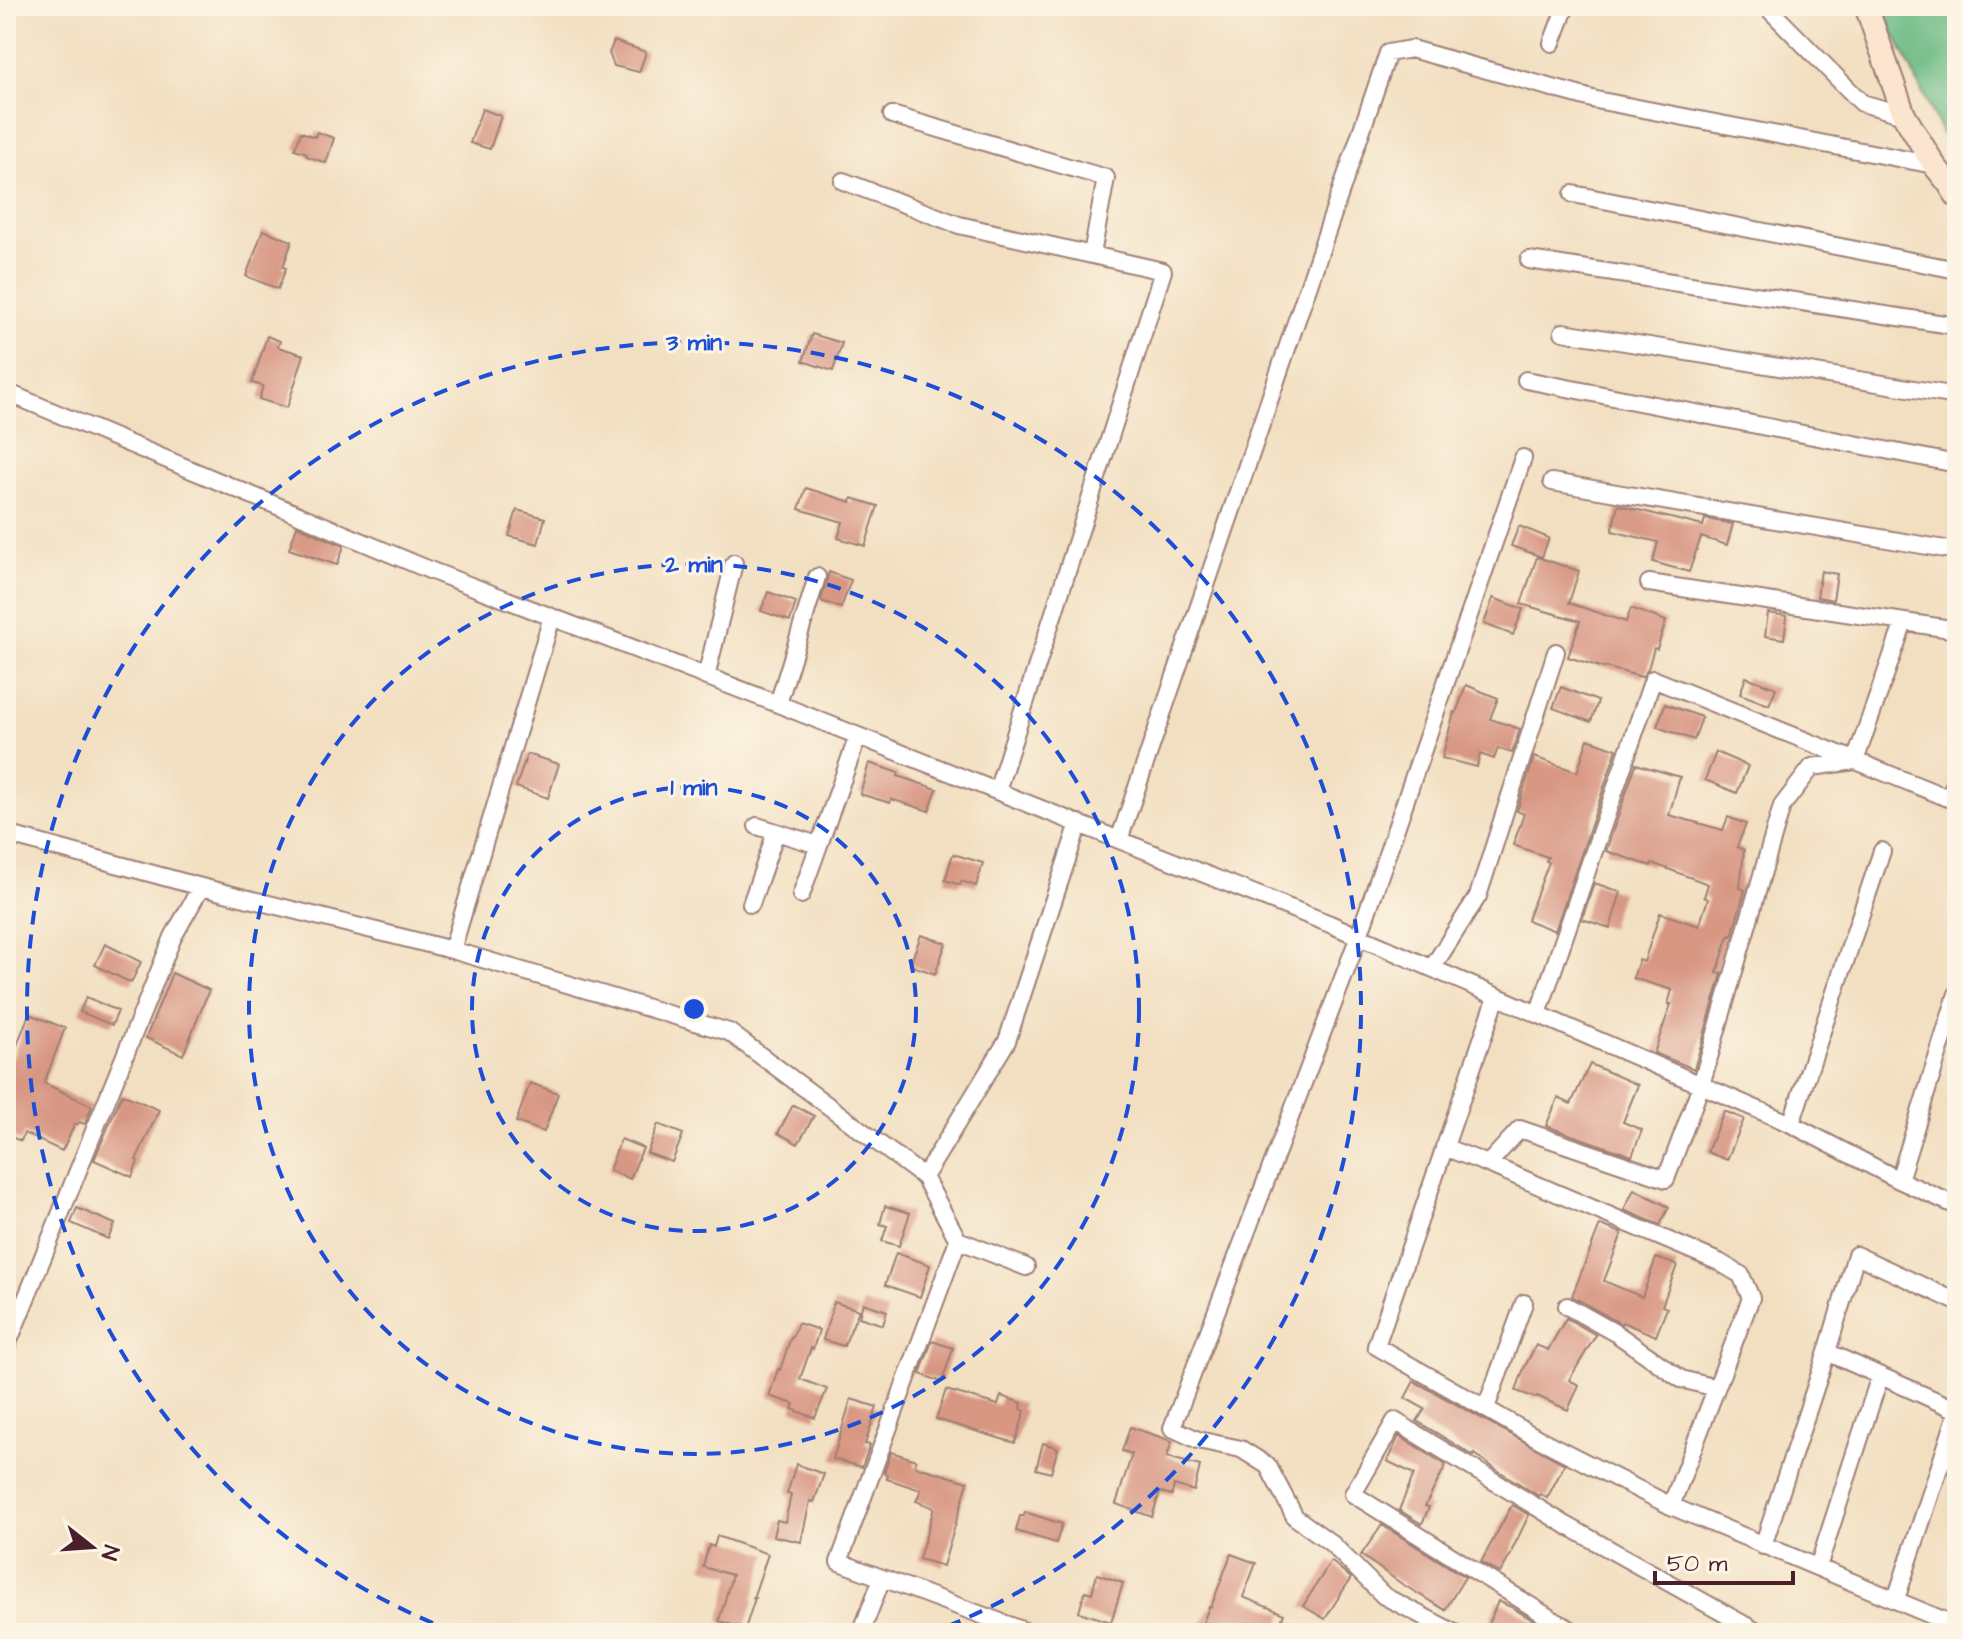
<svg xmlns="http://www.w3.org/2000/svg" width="1963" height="1639" font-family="'Architects Daughter',sans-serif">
  <rect width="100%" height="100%" fill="#fcf5e5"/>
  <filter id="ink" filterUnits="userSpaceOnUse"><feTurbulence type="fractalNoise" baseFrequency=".0125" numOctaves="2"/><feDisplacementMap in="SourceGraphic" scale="16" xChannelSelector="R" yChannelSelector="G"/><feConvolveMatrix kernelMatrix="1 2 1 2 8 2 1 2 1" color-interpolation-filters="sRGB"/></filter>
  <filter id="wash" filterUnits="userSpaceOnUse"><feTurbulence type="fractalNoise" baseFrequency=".006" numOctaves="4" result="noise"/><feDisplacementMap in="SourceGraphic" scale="32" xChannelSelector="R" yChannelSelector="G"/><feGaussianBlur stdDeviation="1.8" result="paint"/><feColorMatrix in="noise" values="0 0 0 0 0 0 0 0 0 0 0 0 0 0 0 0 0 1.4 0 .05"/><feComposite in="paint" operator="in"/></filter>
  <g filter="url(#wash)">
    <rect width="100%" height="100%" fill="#f2dfc1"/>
    <path fill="#6cba84" stroke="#5b6c58" stroke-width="2" d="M1881,6H1957V165Z"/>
    <g id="blocks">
      <path fill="#d89783" d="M614,41L646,52L639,72L614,66L609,53Z
        M482,109L501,116L490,149L470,143Z
        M301,132L315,137L317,132L334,138L326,163L306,156L307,153L295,149Z
        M263,230L292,241L283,267L286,268L278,289L246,276Z
        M812,334L842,343L833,371L803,361Z
        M267,336L280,341L278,347L304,355L287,408L259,399L263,386L252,383Z
        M806,488L851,502L852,498L878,506L865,546L838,538L843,522L799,509Z
        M1618,505L1703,526L1705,519L1733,524L1727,545L1701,537L1689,572L1653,562L1658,542L1612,531Z
        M517,510L545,518L538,544L509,536Z
        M297,526L344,546L337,565L289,549Z
        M1519,526L1549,538L1542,557L1511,546Z
        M1537,557L1579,571L1569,603L1626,622L1631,608L1666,621L1657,649L1654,648L1648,669L1642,677L1605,667L1604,668L1568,657L1580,621L1521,604Z
        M1821,571L1837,574L1833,600L1817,597Z
        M829,572L851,580L841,608L821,601Z
        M768,592L796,602L790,621L761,611Z
        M1493,598L1523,609L1513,635L1484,624Z
        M1768,613L1787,616L1784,639L1765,636Z
        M1746,677L1776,688L1769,705L1740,694Z
        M1466,685L1498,698L1490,719L1520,729L1512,753L1498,748L1494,759L1480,754L1477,767L1442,758L1454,712L1456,713Z
        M1561,687L1598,701L1591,722L1553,708Z
        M1665,704L1702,717L1694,740L1657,727Z
        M1588,739L1617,749L1555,931L1527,920L1549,862L1546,861L1548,857L1513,845L1524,814L1517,811L1534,757L1577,772Z
        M1716,752L1748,766L1737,793L1705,780Z
        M527,754L559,764L548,798L516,787Z
        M869,763L899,773L898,776L937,789L929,811L891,799L890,803L860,794Z
        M1636,764L1680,777L1669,815L1723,830L1728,817L1746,824L1737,847L1744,850L1740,888L1745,890L1732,936L1729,935L1717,973L1722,974L1694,1069L1654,1053L1671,1004H1668L1672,990L1633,978L1639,960L1644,962L1660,913L1699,926L1708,899L1704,897L1708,884L1652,863L1651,866L1606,851Z
        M953,854L983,863L976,886L961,881L960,885L945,880Z
        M1594,883L1621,892L1610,928L1582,919Z
        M921,935L946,943L935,974L910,965Z
        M105,944L141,962L131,983L95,965Z
        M172,973L209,990L183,1055L146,1038Z
        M86,997L118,1011L112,1025L80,1012Z
        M29,1014L65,1028L44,1083L92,1106L85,1124L79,1122L77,1125L75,1124L62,1151L24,1133L21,1141L6,1135V1074Z
        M1590,1064L1638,1085L1623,1122L1642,1130L1632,1156L1546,1126L1558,1098L1571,1104Z
        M530,1083L558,1093L544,1132L516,1122Z
        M122,1094L159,1110L136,1160L138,1161L132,1177L94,1160Z
        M793,1105L814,1116L798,1144L778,1133Z
        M1724,1111L1744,1119L1727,1160L1707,1152Z
        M658,1124L683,1134L672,1162L647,1153Z
        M621,1139L643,1148L630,1179L609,1170Z
        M1634,1189L1669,1207L1660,1225L1624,1210Z
        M885,1206L910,1213L899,1246L882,1241L887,1226L880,1224Z
        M77,1208L115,1224L108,1239L71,1223Z
        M1600,1225L1622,1233L1604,1281L1642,1297L1656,1258L1677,1265L1662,1306L1667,1308L1656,1336L1622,1322L1621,1324L1572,1296Z
        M896,1253L930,1265L920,1297L885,1285Z
        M834,1302L859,1310L844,1346L823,1340Z
        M863,1303L887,1311L883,1325L859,1317Z
        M1566,1318L1596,1335L1569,1380L1579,1385L1568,1410L1537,1396L1536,1398L1516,1391L1524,1368L1536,1345L1548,1350Z
        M798,1323L819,1330L813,1349L811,1348L800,1379L827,1389L815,1418L792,1409L794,1404L769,1396L778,1369L780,1370L791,1337L792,1338Z
        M932,1341L953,1348L942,1382L920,1374Z
        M1414,1381L1565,1464L1547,1498L1540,1494L1539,1496L1494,1468L1475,1454L1474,1456L1417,1421L1425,1409L1405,1398Z
        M946,1390L998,1405L1001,1396L1022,1403L1021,1409L1025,1411L1015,1443L936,1419Z
        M851,1399L877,1407L865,1444L870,1445L862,1467L833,1459Z
        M1130,1427L1172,1441L1167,1457L1200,1466L1194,1491L1174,1485L1172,1495L1160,1492L1152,1517L1116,1504L1132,1454L1122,1451Z
        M1399,1436L1446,1465L1425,1506L1429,1507L1422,1524L1399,1510L1414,1474L1387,1461Z
        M1043,1443L1058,1448L1051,1473L1036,1469Z
        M891,1452L916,1460L915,1466L968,1482L943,1566L919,1559L934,1508L916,1501L921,1490L887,1479L888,1475L884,1473Z
        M796,1464L824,1474L814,1502L810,1501L801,1542L773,1536L777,1520L785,1522L791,1495L787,1494Z
        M1512,1505L1529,1515L1512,1550L1513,1551L1500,1573L1481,1562Z
        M1025,1512L1062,1524L1056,1543L1016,1531L1020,1516H1024Z
        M1382,1525L1465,1577L1445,1610L1402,1584L1361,1555Z
        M717,1536L768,1554L753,1598H755L745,1629L719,1621L732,1575L703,1567L709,1545L714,1547Z
        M1231,1554L1256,1563L1243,1597L1284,1614L1276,1633H1199L1209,1607H1211Z
        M1331,1561L1351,1578L1325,1619L1303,1606Z
        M1097,1574L1123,1583L1111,1622L1079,1612L1085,1591L1092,1593Z
        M1498,1601L1511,1607L1554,1633H1485Z"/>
    </g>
  </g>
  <g filter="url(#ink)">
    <use href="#blocks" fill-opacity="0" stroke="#9e7f76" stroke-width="2"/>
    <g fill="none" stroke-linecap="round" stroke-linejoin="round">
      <g stroke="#9e7f76" stroke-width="20">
        <path id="street" d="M1766,6L1862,103L1904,115
          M1552,43L1566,6
          M892,115L1106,178L1092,254
          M843,181L959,225L1163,271L997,791
          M1573,194L1957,270
          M1529,260L1957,326
          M1563,332L1957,396
          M1526,380L1957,464
          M6,392L432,571L778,704L1330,924L1791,1124L1899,1180L1957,1206
          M1552,482L1957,551
          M1649,583L1957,630
          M552,617L452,950L729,1032L924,1177L958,1240L1026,1267
          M706,677L734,563
          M778,704L817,577
          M757,826L818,845
          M6,834L201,887L452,950
          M1119,840L1388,53L1411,49L1596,100L1934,165
          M801,895L858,736
          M751,904L776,832
          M1432,968L1478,896L1556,652
          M1497,996L1376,1346L1539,1439L1671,1506L1957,1626
          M1538,1014L1653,679L1948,798L1957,779
          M1791,1124L1882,851
          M1444,1147L1488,1164L1520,1129L1666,1179L1701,1085L1782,806L1812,767L1855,761L1904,622
          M1488,1164L1719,1262L1741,1275L1751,1298L1671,1506
          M924,1177L1007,1041L1079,823
          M1899,1180L1957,994
          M958,1240L839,1562L1030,1633
          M1567,1306L1617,1334L1681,1379L1716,1388
          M6,1348L173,937L201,887
          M1827,1352L1957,1410
          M1486,1408L1524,1303
          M1763,1546L1827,1352L1856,1255L1957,1302
          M1818,1567L1880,1376
          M1896,1599L1957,1414
          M861,1633L882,1578
          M1455,1633L1384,1596L1331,1543L1295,1517L1268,1466L1241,1449L1198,1440L1172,1428L1359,936L1523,458
          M1577,1633L1553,1620L1353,1494L1395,1421L1566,1525L1759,1633"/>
      </g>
      <g stroke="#9e7f76" stroke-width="26">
        <path id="secondary" d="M1866,6L1904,115L1934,165L1950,185L1957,196"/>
      </g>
      <use href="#street" stroke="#fff" stroke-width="16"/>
      <use href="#secondary" stroke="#fbe5cf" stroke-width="22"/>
    </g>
  </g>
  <g fill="none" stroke="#1d4ed8" stroke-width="4" stroke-dasharray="14 10">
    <circle cx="694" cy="1009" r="222"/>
    <circle cx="694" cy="1009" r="445"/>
    <path d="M455 1632A667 667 0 1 1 933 1632"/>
  </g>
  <circle cx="694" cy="1009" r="12" fill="#1d4ed8" stroke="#fcf5e5" stroke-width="4"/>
  <g font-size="24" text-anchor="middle" font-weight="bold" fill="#1d4ed8" stroke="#fcf5e5" stroke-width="6" stroke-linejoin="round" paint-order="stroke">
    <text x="694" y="350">3 min</text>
    <text x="694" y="572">2 min</text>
    <text x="694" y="795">1 min</text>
  </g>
  <rect width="1963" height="1639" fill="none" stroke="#fcf5e5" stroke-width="32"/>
  <g transform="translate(92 1547) rotate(107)" stroke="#fcf5e5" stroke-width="6" paint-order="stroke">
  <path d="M0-6L14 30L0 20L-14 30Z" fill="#4a1f2b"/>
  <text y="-12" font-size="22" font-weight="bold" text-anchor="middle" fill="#4a1f2b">N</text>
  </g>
  <path d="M1655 1571v12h138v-12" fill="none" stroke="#4a1f2b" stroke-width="4"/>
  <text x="1667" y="1571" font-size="24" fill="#4a1f2b" stroke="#fcf5e5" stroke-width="6" paint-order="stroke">50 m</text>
</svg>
